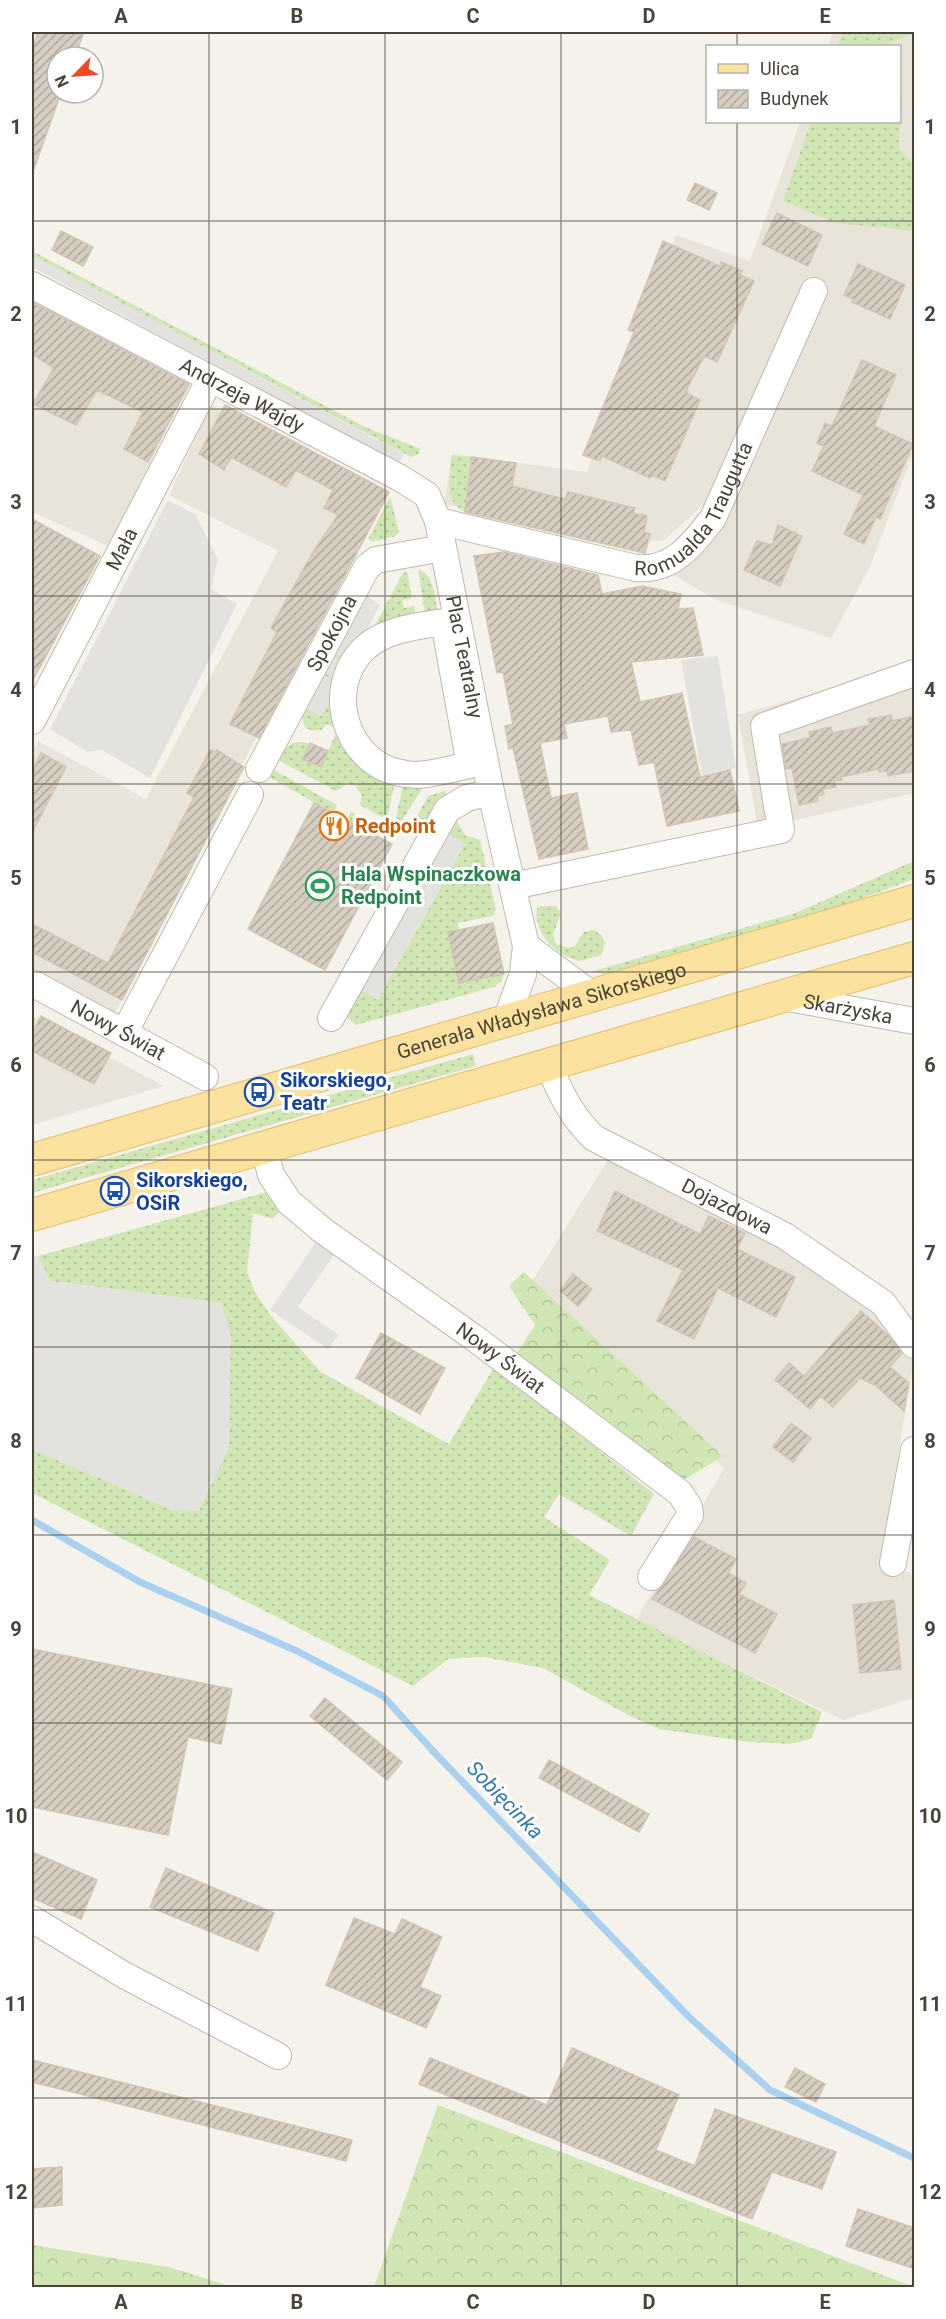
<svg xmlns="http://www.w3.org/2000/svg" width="946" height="2319" font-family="Roboto,sans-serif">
  <defs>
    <pattern id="grass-dots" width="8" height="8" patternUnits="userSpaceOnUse" patternTransform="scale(1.5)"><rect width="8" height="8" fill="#d0e7b5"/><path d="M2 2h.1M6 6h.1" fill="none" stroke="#b4c79c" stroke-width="1.8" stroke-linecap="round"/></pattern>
    <pattern id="forest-crowns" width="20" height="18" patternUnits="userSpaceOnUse" patternTransform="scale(1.5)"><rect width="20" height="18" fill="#d0e7b5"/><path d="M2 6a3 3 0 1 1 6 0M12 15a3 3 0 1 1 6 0" fill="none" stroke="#b4c79c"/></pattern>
    <pattern id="building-hatch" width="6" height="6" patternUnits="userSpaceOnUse" patternTransform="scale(1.5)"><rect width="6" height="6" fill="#d6cec0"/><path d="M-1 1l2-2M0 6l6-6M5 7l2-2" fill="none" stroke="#b0a99d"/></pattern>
  </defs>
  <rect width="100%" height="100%" fill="#f5f2eb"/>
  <path fill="#e9e4d9" d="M833,32H914V451L869,569L831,638L714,599L669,572L688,563L722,528L828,284L809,276L706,502L665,540L634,544L444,504L453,454L587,472L676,235L750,261L800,122H900V46H828Z
    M32,302L188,388L108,546L32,512Z
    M211,405L381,494L115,1013L32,969V752L38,741L146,799L278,551L169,495Z
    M914,658V793L758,829L738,715L850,683Z
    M32,1016L164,1086L32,1125Z
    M611,1155L795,1252L869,1308L908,1348L914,1358L880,1568L914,1573V1698L843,1720L636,1620L724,1468L531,1283Z"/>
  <path fill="url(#grass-dots)" d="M843,32H910L911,34L888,44V46H837Z
    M902,97L899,149L914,164V231L836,223L783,201L811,122H900V99Z
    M32,251L365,427L421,449L418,454L411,457L37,258L32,261Z
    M452,455L472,457L465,512C443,502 449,474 452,455Z
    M390,497L399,532L396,536L373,542L368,539Z
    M418,570C436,572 436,607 439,623L427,625Z
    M407,572L412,598L402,600L404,608L414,606L418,627L373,629L403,573Z
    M337,653L351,660L342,708L397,772L387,820L360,805L362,796L356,786L347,784L336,791L278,760C286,746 293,738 310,744L303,759L321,767L338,729L327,724L321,730L312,731L305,727L302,717L306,708L322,716L324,673L340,680L334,655Z
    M274,770L337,805L333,813L269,777Z
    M405,774L424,786L399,825L395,823Z
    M444,791L447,795L438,802L419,836L409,831L428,796Z
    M351,812L382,828L378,837L347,820Z
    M456,820L465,835L480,840L496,910L493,916L458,923L459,930L449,932L459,983L504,974L501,981L494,987L356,1025L345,1016L360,989L378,999L465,844L448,834Z
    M914,861V879L826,912L604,974L590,972L795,913Z
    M540,906H556L561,913L553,935L556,944L569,948L575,946L584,932L594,930L601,935L605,944L601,955L580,961C557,956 533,934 537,909Z
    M473,1054L476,1066L32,1193V1180Z
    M270,1191L283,1209L272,1219L253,1213L247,1272L255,1292L271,1316L321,1372L449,1444L494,1367L654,1494L631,1536L559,1494L544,1517L610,1560L589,1595L822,1712L811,1739L789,1744L750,1742L659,1729L628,1715L543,1668L483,1657L448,1659L413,1686L32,1493V1449L173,1510L222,1303L50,1281L38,1256Z"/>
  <path fill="url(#forest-crowns)" d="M524,1272L723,1456L677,1484L517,1353L535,1325L509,1286Z
    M438,2105L914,2287H374Z
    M32,2245L169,2267L233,2287H32Z"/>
  <path fill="#e4e2df" d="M36,257L404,454L399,464L32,267V261Z
    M168,500L195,514L218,559L211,589L237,604L150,778L102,750L87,752L50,729Z
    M366,595L380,605L351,660L335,654Z
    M334,655L348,665L340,680L324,673Z
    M718,656L736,768L702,775L681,660Z
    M324,675L338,684L322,716L306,708Z
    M448,834L465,844L377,1000L360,989Z
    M320,1236L338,1249L298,1307L339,1335L328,1349L270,1310Z
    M32,1256H38L50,1281L222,1303L231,1336L229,1447L199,1511L173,1510L32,1449V1317L34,1309Z"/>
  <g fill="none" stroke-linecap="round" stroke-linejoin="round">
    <path stroke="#aad1ef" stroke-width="7" d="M32,1520L140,1582L297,1651L383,1696L433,1751L688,2016L770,2090L914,2158"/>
  </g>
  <path fill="url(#building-hatch)" stroke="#d1c6b4" stroke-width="1.5" d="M38,32H84L75,57H57V93H61L34,169H32V51Z
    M695,183L717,193L709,210L687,200Z
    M777,213L822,235L808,266L762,244Z
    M61,231L93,247L83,266L52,250Z
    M663,241L720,266L721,262L742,271L740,275L754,281L717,362L704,356L687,389V393L700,400L665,481L652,475L650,478L602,456L600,461L583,455L634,332L628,330Z
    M858,264L905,285L890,319L852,302L853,299L844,295Z
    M32,302L189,384L148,462L124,449L143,412L97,390L76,425L33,404L54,368L32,354Z
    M862,360L896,375L874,426L913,444L880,519L876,517L864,544L844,534L863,495L812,471L824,446L817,443L825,423L832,426Z
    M225,405L389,492L259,738L230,724L277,632L271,628L313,552L338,515L324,508L333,490L296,470L286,487L231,457L224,470L199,454Z
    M472,457L516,463L512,486L565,499L568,492L635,508L633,513L647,516L644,532L650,534L645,553L465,512Z
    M32,519L100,556L32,682Z
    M778,525L802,536L780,586L744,570L757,541L772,545Z
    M504,552L598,575L602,594L642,586L681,594L678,609L693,608L703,655L631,662L640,702L682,693L700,777L730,770L739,811L667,826L654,762L639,765L631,730L611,732L608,716L564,724L567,738L540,743L551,798L577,793L588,849L539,859L513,748L509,749L505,726L513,724L503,672L497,673L474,556Z
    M891,715L892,721L915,716V771L888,776L887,771L879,772L878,769L841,777L842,780L834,781L836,787L823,789L824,794L817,796L818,801L799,805L792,768L786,769L782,744L810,738L809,732L831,727L832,733L870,725L868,719Z
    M310,743L328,751L321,767L303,759Z
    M210,750L215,752L217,750L244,767L122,1000L32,952V924L108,963L194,797L187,793Z
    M41,753L66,767L32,833V771Z
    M314,803L392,844L325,970L248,929Z
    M493,923L504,974L459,983L448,932Z
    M41,1016L111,1053L94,1084L32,1051V1034Z
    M615,1191L700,1234L709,1216L745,1233L737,1249L795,1277L776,1317L718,1288L694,1339L657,1321L683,1270L597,1231Z
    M573,1274L592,1289L578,1306L560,1291Z
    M861,1311L888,1335L902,1353L890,1367L909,1383L904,1411L875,1385L860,1378L833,1407L820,1396L810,1409L775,1380L789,1363L804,1376Z
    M381,1333L445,1368L420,1414L356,1378Z
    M791,1423L811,1438L793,1462L773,1447Z
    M694,1537L736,1559L728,1573L746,1583L739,1594L777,1614L755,1653L652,1599Z
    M894,1600L901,1669L860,1673L853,1605Z
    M32,1649L232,1689L221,1744L188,1737L168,1835L32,1807Z
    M325,1698L402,1762L387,1780L310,1716Z
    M549,1760L649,1814L639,1832L539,1778Z
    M32,1852L97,1880L81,1919L32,1898Z
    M166,1868L274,1913L258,1951L150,1907Z
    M354,1918L395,1934L402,1919L442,1937L420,1987L441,1996L426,2028L326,1985Z
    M572,2048L679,2095L656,2150L695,2166L715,2109L836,2152L822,2189L772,2172L752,2219L419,2084L430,2058L547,2105Z
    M32,2060L352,2140L346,2161L32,2082Z
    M795,2068L825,2084L816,2102L785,2087Z
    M62,2167V2205L32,2208V2169Z
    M858,2209L915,2228V2269L846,2246Z"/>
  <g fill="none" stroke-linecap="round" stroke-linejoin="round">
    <g stroke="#c0baad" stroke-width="28">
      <g id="minor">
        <path id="s1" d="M32,285L400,478L427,495L438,521L491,792L526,946L523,974L505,1023"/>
        <path id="s2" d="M438,521L636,568C672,572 694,543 713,518L814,291"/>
        <path d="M444,622L470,765C449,769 427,777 406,774C346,767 321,688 366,647C387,629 418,626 444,622Z"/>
        <path id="s3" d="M32,721L210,379"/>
        <path id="s4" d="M259,769L367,567L376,560L443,548"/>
        <path d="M513,886L781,830L764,726L914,673"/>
        <path d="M526,946L595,997"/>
        <path id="s5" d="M32,983L205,1077"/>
        <path id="s6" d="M783,997L914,1021"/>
        <path d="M331,1018L447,810L467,798L491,792"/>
        <path d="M124,1033L250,795"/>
        <path id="s7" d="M549,1065C560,1093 572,1117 594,1138L785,1236L883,1303L914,1345"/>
        <path id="s8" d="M264,1147L271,1175L289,1202L322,1230L473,1337L680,1493L689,1507L690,1515L651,1577"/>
        <path d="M893,1563L914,1450"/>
        <path d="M32,1919L124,1975L278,2056"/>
      </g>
    </g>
    <g stroke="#e0c06d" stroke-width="34">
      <g id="major">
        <path id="s9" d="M32,1160C325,1072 621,989 914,901"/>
        <path d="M32,1215L914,958"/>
      </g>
    </g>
    <use href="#minor" stroke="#fff" stroke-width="26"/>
    <use href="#major" stroke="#fbe29e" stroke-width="32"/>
  </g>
  <path fill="none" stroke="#494339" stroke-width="1.5" stroke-opacity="0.55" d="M209,32V2288M385,32V2288M561,32V2288M737,32V46M737,122V2288M32,221H914M32,409H914M32,596H914M32,784H914M32,972H914M32,1160H914M32,1347H914M32,1535H914M32,1723H914M32,1910H914M32,2098H914"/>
  <defs>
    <g id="restaurant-ring" transform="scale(1.5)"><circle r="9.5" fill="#fff" stroke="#e8710a" stroke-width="1.5"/><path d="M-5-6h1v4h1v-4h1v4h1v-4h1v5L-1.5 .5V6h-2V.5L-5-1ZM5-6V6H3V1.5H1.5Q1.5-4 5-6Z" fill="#e8710a"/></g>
    <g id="stadium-ring" transform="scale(1.5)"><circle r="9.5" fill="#fff" stroke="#2e9e5b" stroke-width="1.5"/><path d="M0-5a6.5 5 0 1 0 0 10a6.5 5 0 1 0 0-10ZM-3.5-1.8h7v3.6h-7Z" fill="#2e9e5b"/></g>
    <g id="bus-ring" transform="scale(1.5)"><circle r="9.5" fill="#fff" stroke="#1a4fb4" stroke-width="1.5"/><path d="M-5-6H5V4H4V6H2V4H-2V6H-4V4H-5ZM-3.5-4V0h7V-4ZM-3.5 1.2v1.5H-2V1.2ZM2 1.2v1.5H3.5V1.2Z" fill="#1a4fb4"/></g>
  </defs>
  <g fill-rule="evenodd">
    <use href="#restaurant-ring" x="334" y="826"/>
    <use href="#stadium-ring" x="320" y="886"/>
    <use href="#bus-ring" x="259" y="1092"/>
    <use href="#bus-ring" x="115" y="1191"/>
  </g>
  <g text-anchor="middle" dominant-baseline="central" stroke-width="6" stroke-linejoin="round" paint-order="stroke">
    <g font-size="20" fill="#494339" stroke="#fff">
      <text stroke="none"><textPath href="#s1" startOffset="237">Andrzeja Wajdy</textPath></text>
      <text stroke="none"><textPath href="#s2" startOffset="292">Romualda Traugutta</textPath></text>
      <text stroke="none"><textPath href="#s3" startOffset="194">Mała</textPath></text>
      <text stroke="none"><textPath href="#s4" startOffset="154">Spokojna</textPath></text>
      <text stroke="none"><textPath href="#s1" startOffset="614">Plac Teatralny</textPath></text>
      <text stroke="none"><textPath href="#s6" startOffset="66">Skarżyska</textPath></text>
      <text stroke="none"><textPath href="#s9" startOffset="531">Generała Władysława Sikorskiego</textPath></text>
      <text stroke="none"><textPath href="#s5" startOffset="98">Nowy Świat</textPath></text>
      <text stroke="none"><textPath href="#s7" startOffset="236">Dojazdowa</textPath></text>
      <text stroke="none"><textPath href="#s8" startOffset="324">Nowy Świat</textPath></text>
    </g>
    <g font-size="20" font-weight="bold" fill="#c56008" stroke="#fff" text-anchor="start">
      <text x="355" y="826">Redpoint</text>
    </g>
    <g font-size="20" font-weight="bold" fill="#27864d" stroke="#fff" text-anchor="start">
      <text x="341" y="874">Hala Wspinaczkowa<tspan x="341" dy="23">Redpoint</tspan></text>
    </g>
    <g font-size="20" font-weight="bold" fill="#164399" stroke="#fff" text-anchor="start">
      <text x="280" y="1080">Sikorskiego,<tspan x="280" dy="23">Teatr</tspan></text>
      <text x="136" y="1180">Sikorskiego,<tspan x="136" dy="23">OSiR</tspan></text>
    </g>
    <g font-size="21" font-style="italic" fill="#347ab2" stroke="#fff">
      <text transform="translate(505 1800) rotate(46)">Sobięcinka</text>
    </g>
  </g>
  <rect width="946" height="2319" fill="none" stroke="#ffffff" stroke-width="66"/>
  <rect x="706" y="45" width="195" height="78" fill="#ffffff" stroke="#b6b4b0" stroke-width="1.5"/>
  <rect x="718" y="64" width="30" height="9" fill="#fbe29e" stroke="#b6b4b0" stroke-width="1.5"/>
  <text x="760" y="75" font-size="18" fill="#494339">Ulica</text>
  <rect x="718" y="90" width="30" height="18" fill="url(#building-hatch)" stroke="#b6b4b0" stroke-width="1.5"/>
  <text x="760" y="105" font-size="18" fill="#494339">Budynek</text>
  <g transform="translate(75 75) rotate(245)"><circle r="28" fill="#ffffff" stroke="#b6b4b0" stroke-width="1.5"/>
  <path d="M0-4.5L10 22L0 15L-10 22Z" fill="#f34824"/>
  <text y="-9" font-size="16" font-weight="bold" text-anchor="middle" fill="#494339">N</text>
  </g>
  <rect x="33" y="33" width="880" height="2253" fill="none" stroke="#494339" stroke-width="2"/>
  <g font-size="20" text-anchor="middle" font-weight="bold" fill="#494339">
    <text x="121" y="23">A</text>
    <text x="297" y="23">B</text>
    <text x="473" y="23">C</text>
    <text x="649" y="23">D</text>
    <text x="825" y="23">E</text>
    <text x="16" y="134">1</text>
    <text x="930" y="134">1</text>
    <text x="16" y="321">2</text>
    <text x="930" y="321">2</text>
    <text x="16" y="509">3</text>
    <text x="930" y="509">3</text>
    <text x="16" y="697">4</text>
    <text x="930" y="697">4</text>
    <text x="16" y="885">5</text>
    <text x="930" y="885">5</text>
    <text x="16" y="1072">6</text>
    <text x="930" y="1072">6</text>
    <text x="16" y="1260">7</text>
    <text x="930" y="1260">7</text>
    <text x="16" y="1448">8</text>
    <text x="930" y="1448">8</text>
    <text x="16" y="1636">9</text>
    <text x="930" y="1636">9</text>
    <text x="16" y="1823">10</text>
    <text x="930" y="1823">10</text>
    <text x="16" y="2011">11</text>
    <text x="930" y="2011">11</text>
    <text x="16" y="2199">12</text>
    <text x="930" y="2199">12</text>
    <text x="121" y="2309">A</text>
    <text x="297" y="2309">B</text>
    <text x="473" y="2309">C</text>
    <text x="649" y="2309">D</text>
    <text x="825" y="2309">E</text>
  </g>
</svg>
